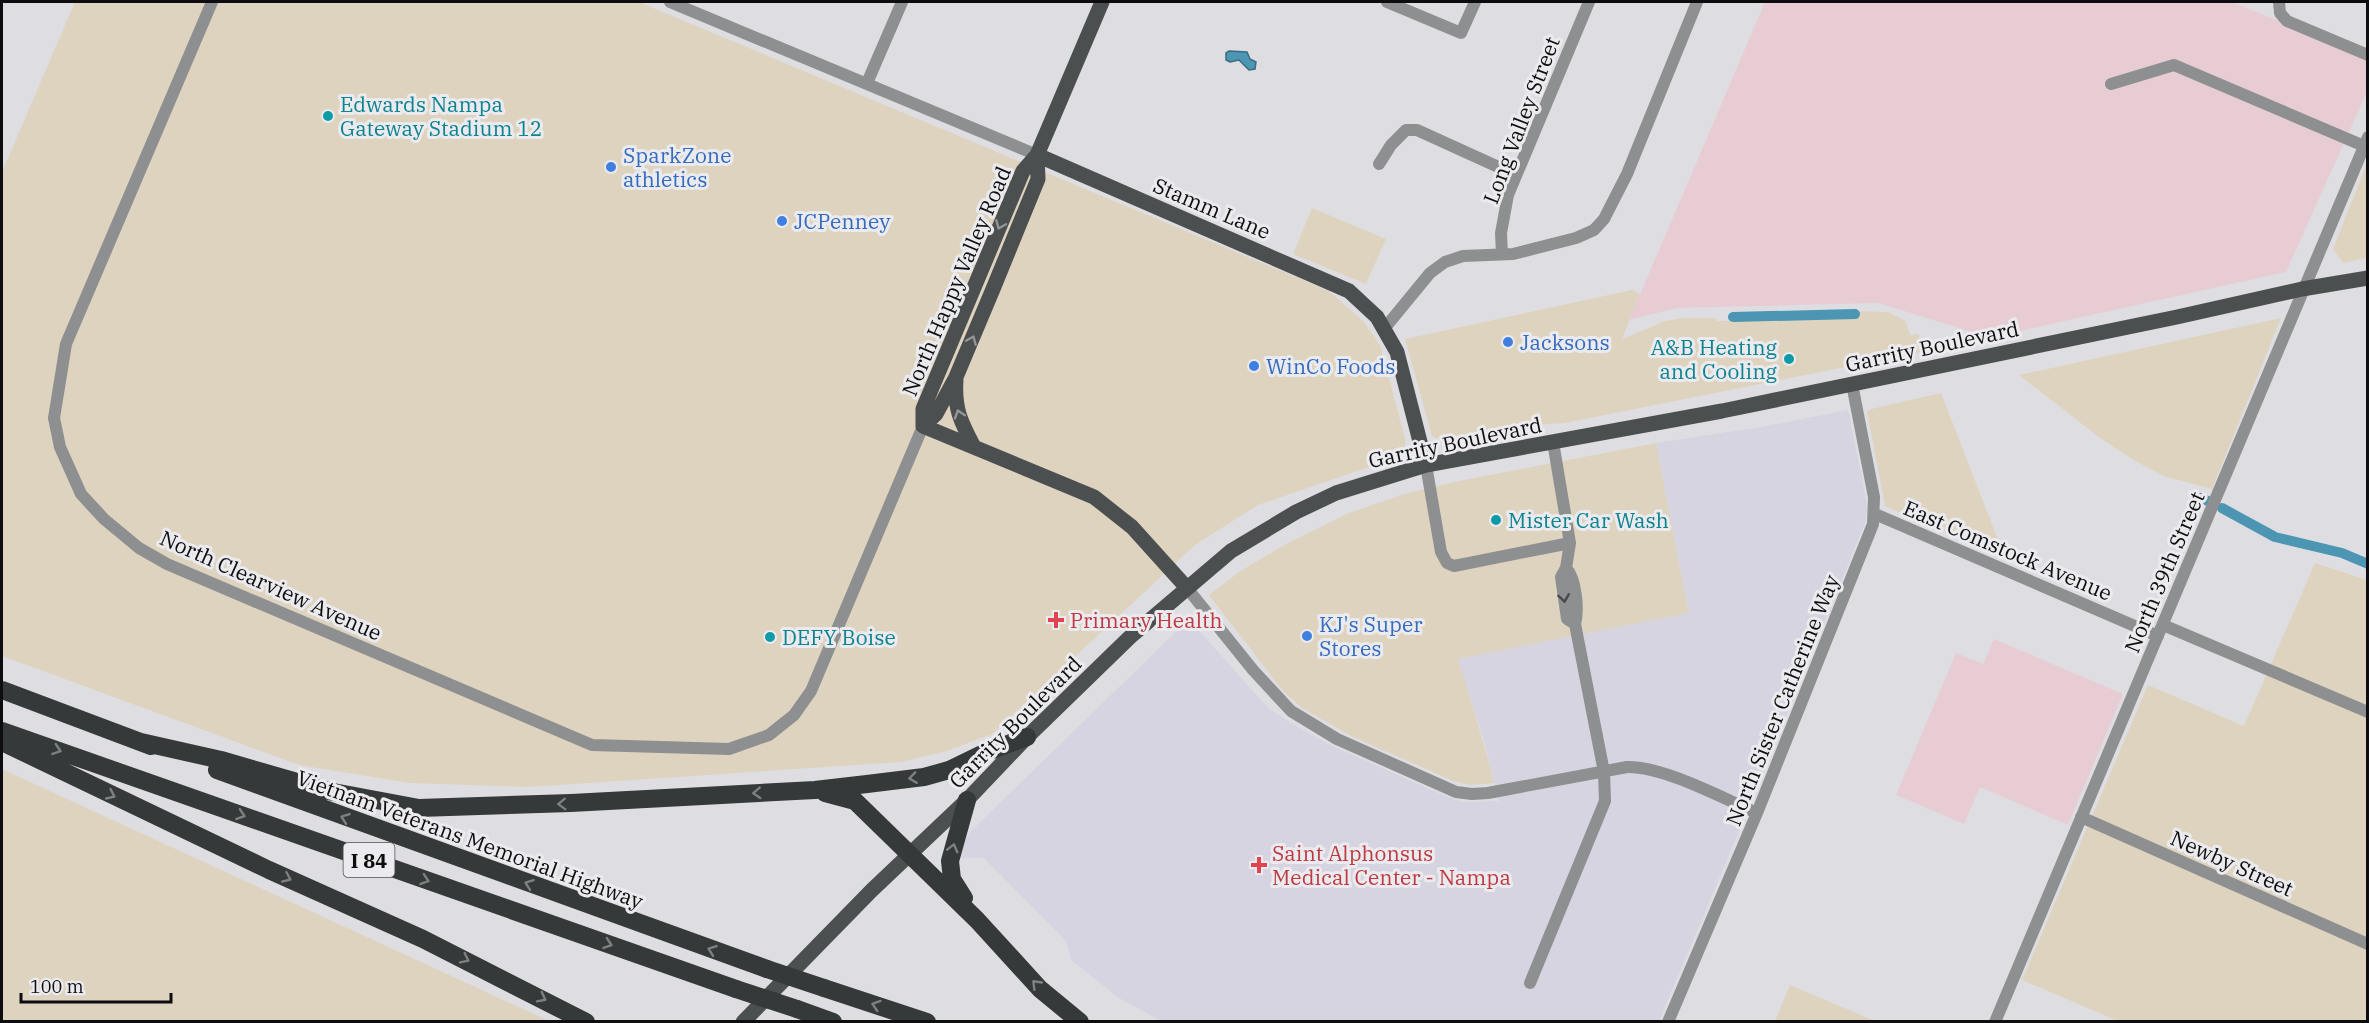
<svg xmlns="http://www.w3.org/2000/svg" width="2369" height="1023" font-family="'IBM Plex Serif',serif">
  <rect width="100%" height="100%" fill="#dedee2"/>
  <path fill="#ded3bf" d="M75,2H639L1329,291L1363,321L1380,345L1405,438V450L1401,456L1258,505L1195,545L992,734L947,751L901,762L528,787L409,783L299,765L2,656V172Z
    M2367,163V258L2343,263L2333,249Z
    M1312,208L1386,239L1366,284L1293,254Z
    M1632,290L1640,294L1622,339L1665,321L1683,318H1716L1717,321L1808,319L1855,317L1856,311L1888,312L1906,321L1910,335L1919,334L1921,352L1565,423L1518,426L1445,441L1432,436L1405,339Z
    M2281,318L2212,489L2166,477L2137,462L2100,438L2019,375Z
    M1941,393L2005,558L1885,506L1867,412L1871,409Z
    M1656,443L1689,613L1459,659L1495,783L1469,785L1453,781L1351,736L1302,708L1283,691L1209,595L1239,572L1286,544L1349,513L1404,494L1454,482Z
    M2315,563L2367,580V1021H2118L2022,980L2148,685L2244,726Z
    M2,769L549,1021H2Z
    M1790,985L1875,1021H1775Z"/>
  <path fill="#e7cdd3" d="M1765,2H2233L2367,58V92L2286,272L1988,338L1986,329L1972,332L1878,303L1677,308L1629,320Z
    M1994,639L2123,694L2068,825L1980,787L1964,824L1896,795L1956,653L1983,664Z"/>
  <path fill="#d5d4e0" d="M1848,410L1865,494L1867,509L1865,523L1751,803L1659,1021H1161L1119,998L1071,960L1066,941L984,858H960L964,841L971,831L1189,619L1267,707L1291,723L1330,745L1445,796L1463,802L1499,801L1485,744L1458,659L1689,613L1656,443L1761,427Z"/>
  <path fill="#4c95b3" stroke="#396c82" stroke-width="1.5" d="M1229,51L1247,52L1250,59L1256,62L1255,69L1249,70L1239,60L1230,62L1226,60V53Z"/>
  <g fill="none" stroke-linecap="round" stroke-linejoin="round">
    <path stroke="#4c95b3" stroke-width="10" d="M1733,317L1855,314
      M2201,498L2208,501
      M2222,508L2275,537L2342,553L2368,564"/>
    <path stroke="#8d8f90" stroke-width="12" d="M212,2L66,344L54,418L60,447L81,494L104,519L139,548L167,564L592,745L729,749L769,735L794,715L811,691L923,426
      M670,2L1037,155
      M1387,2L1461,33L1475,2
      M2279,2L2280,13L2287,21L2368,55
      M867,83L902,2
      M2111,84L2174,65L2364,146
      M1379,164L1391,145L1406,130H1417L1516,175
      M1502,254L1501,233L1508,195L1589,2
      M1384,329L1430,273L1445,262L1463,256L1513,254L1576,238L1594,230L1604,219L1627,174L1697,2
      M1553,442L1570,543L1566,568L1561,577L1567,619L1575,624
      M1426,465L1441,552L1447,563L1454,566L1570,543
      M1875,514L2158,636
      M1187,588L1253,670L1291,711L1337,739L1456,792L1472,794L1488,793L1627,767C1663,766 1722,798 1757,813
      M2163,625L2368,712
      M2081,817L2368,944
      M1530,983L1605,801L1604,772L1575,624C1579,610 1576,578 1566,568
      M1668,1022L1757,813L1873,524L1874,497L1852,384
      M1995,1022L2368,137"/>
    <path stroke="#4c4f50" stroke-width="15" d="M1037,155L1349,291L1377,317L1397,352L1426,465
      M956,380C954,409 961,422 974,447
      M923,426V409L1023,171L1037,155L1102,2
      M923,426L1094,497L1132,527L1187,588
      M923,426L936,414L956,377L993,289L1038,179L1037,155
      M743,1022L872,890L967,800L1027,737L1130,637L1231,551L1296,512L1336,493L1426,465L1722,411L2177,317L2302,289L2368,278"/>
    <path stroke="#35393a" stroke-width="18" d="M2,690L151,746
      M2,731L736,989
      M2,742L269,870L423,939L586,1022
      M141,742L221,760L328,791L419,808L571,803L815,790L867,784L924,777L949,770L984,753L1027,737
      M217,770L767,969
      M825,793L855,801L977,920L1040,989L1080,1022
      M964,898L952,879L950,861L967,800
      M824,988L927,1022
      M797,1009L833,1022"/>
    <path stroke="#35393a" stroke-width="18" d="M767,969L824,988
      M736,989L797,1009"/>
  </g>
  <defs><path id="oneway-chevron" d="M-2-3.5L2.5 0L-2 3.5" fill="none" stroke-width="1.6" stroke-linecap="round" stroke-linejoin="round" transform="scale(1.5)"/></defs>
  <g stroke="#949598">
    <use href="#oneway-chevron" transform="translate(1000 225) rotate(113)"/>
    <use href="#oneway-chevron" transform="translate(972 340) rotate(-67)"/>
    <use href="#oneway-chevron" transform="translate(959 414) rotate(-108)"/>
  </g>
  <use stroke="#474849" href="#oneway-chevron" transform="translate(1564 598) rotate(82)"/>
  <g stroke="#7e8082">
    <use href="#oneway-chevron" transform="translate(57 750) rotate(19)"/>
    <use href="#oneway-chevron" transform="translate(913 778) rotate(172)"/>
    <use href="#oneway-chevron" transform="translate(757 793) rotate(177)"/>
    <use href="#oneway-chevron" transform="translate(111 795) rotate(25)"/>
    <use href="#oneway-chevron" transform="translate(562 804) rotate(178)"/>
    <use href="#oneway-chevron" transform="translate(241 815) rotate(19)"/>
    <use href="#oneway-chevron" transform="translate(345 818) rotate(-160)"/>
    <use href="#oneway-chevron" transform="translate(953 848) rotate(-76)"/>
    <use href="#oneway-chevron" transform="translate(287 878) rotate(24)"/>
    <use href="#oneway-chevron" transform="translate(425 880) rotate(19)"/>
    <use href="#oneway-chevron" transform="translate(529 884) rotate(-160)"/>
    <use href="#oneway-chevron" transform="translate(608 944) rotate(19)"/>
    <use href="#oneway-chevron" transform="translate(712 950) rotate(-160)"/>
    <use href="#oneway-chevron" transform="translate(465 959) rotate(26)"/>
    <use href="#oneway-chevron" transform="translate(1036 984) rotate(-134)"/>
    <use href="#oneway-chevron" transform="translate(542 998) rotate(27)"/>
    <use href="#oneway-chevron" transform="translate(876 1005) rotate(-162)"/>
  </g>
  <g fill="#0f9aa8" stroke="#ebebef" stroke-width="2">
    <circle cx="328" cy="116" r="6"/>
    <circle cx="1789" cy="359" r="6"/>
    <circle cx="1496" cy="520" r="6"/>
    <circle cx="770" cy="637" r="6"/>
  </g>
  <g fill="#3f7fe0" stroke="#ebebef" stroke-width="2">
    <circle cx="611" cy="167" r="6"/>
    <circle cx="782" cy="221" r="6"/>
    <circle cx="1508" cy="342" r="6"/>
    <circle cx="1254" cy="366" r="6"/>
    <circle cx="1307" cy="636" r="6"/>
  </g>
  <g fill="#e0444e" stroke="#ebebef" stroke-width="2">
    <path d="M1053 611h6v6h6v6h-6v6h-6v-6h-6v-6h6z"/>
    <path d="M1256 856h6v6h6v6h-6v6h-6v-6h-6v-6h6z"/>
  </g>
  <g text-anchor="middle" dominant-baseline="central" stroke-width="6" stroke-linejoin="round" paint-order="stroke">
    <rect fill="#ebebef" stroke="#505052" stroke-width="1.5" x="343.5" y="843" width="51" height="34" rx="4.5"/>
    <g font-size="20" font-weight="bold" fill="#0d0d0f">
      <text x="369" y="860">I 84</text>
    </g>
    <g font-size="21" fill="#0d838f" stroke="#ebebef" text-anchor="start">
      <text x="340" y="104">Edwards Nampa<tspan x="340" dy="24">Gateway Stadium 12</tspan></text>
      <text x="1777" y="347" text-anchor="end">A&amp;B Heating<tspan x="1777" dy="24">and Cooling</tspan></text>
      <text x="1508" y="520">Mister Car Wash</text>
      <text x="782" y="637">DEFY Boise</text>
    </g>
    <g font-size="21" fill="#0d0d0f" stroke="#ebebef">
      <text transform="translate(1521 120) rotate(-69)">Long Valley Street</text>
      <text transform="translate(1212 208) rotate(23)">Stamm Lane</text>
      <text transform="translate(956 281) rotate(-67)">North Happy Valley Road</text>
      <text transform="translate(1932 346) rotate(-12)">Garrity Boulevard</text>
      <text transform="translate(1455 442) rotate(-12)">Garrity Boulevard</text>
      <text transform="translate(2008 550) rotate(23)">East Comstock Avenue</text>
      <text transform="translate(2164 572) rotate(-67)">North 39th Street</text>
      <text transform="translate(271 585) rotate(24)">North Clearview Avenue</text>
      <text transform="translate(1782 700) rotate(-68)">North Sister Catherine Way</text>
      <text transform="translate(1015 722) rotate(-45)">Garrity Boulevard</text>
      <text transform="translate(470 839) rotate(20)">Vietnam Veterans Memorial Highway</text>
      <text transform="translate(2232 863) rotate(24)">Newby Street</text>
    </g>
    <g font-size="21" fill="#366cbe" stroke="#ebebef" text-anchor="start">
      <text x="623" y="155">SparkZone<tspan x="623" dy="24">athletics</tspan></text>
      <text x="794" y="221">JCPenney</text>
      <text x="1520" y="342">Jacksons</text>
      <text x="1266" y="366">WinCo Foods</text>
      <text x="1319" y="624">KJ's Super<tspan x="1319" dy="24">Stores</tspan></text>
    </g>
    <g font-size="21" fill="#be3a42" stroke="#ebebef" text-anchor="start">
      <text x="1070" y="620">Primary Health</text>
      <text x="1272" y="853">Saint Alphonsus<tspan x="1272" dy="24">Medical Center - Nampa</tspan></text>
    </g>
  </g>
  <rect width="2369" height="1023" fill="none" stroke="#0d0d0f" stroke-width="6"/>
  <path d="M21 993v9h150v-9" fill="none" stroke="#0d0d0f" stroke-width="3"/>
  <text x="30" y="993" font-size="18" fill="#0d0d0f" stroke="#ebebef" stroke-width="4.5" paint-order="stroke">100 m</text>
</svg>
